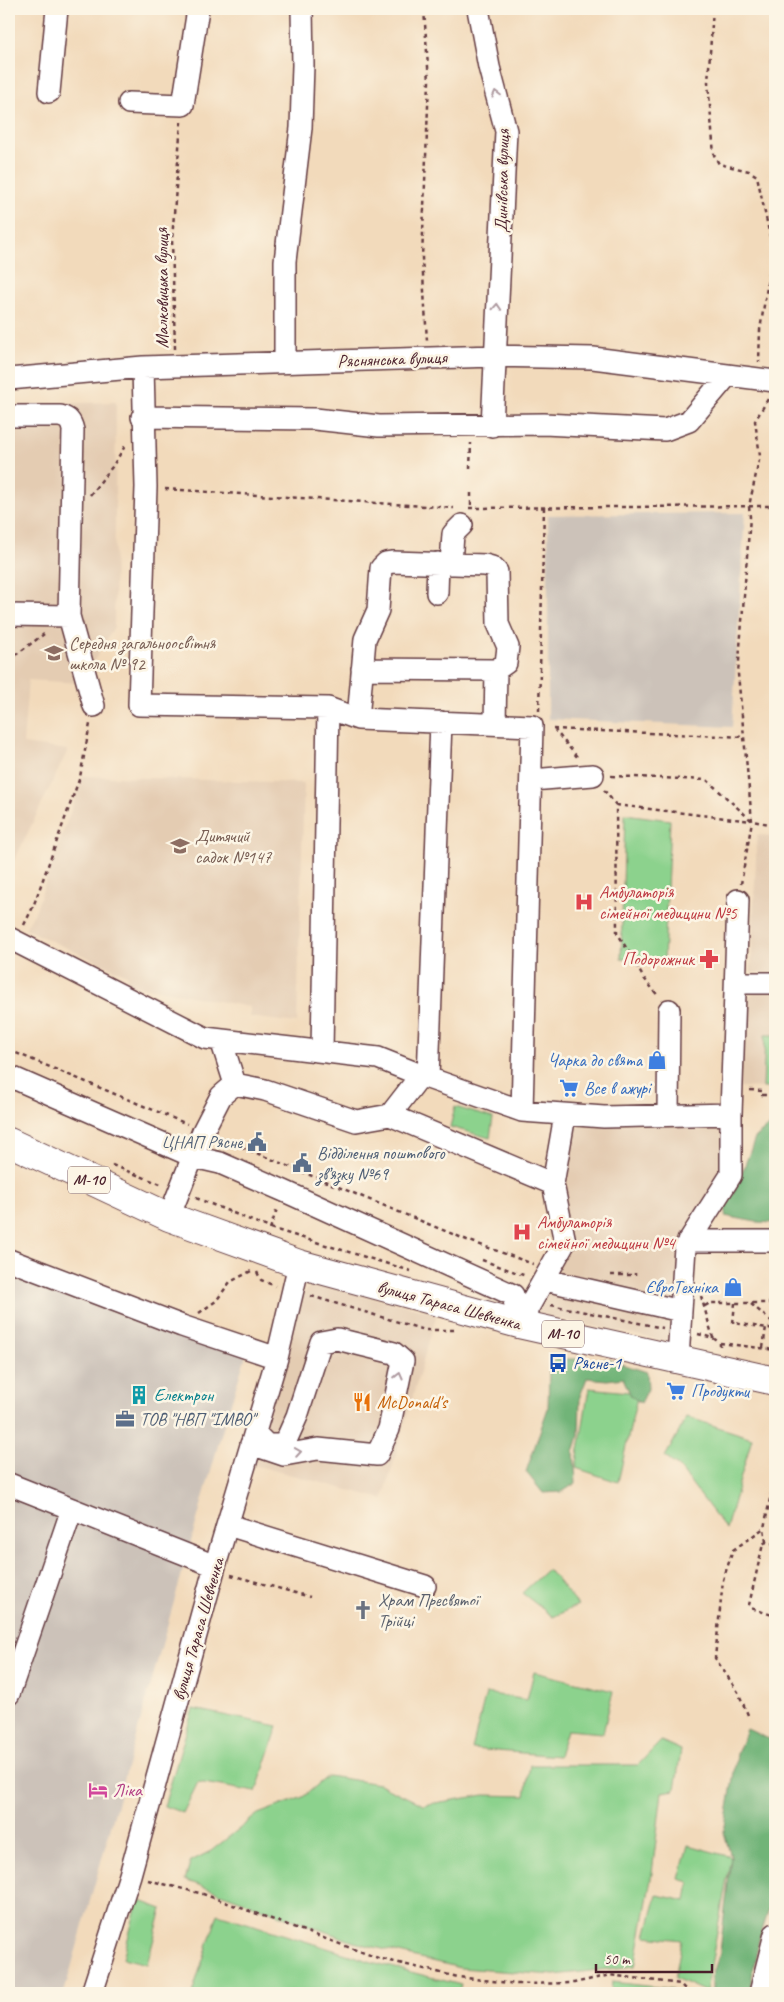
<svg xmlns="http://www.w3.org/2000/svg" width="784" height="2002" font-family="Caveat,sans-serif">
  <rect width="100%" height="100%" fill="#fcf5e5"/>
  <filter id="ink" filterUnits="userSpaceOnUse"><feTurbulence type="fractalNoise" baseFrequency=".02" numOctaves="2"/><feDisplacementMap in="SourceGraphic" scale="10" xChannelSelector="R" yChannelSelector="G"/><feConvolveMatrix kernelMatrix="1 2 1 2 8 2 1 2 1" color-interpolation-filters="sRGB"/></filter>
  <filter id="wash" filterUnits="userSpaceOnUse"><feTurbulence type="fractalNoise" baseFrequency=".0096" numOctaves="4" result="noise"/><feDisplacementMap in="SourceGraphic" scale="20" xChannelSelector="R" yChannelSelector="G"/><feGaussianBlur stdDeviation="1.12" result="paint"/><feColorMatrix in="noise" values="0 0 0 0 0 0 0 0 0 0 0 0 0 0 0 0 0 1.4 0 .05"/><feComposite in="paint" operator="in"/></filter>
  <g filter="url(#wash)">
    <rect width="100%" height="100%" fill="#f2dabb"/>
    <path fill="#e4ccb2" d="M116,402L114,627L81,683L28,680L23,744L68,750L9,871V405Z
      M83,776L304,783L297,1023L250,1017V1007L127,984V975L25,929L36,909Z
      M757,835L775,836V973H751Z
      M761,990L775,991V1035H765L763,1088L739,1087L742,1008L749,996Z
      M738,1119L735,1182L690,1252L688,1346L535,1314L566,1198L574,1127Z
      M317,1284L437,1313L383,1499L250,1464L300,1298L308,1288Z"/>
    <path fill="#ccc2b9" d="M745,513L732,727L548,719V515Z
      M15,1279L246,1355L220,1438L64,1993H9V1299Z"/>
    <path fill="#8cd28d" stroke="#6b785c" d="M625,814L670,820L664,962L621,959Z
      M765,1035H775V1088H763Z
      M455,1107L493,1118L490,1138L450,1127Z
      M589,1388L638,1393L618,1482L576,1468Z
      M687,1417L752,1438L726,1529L679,1467L665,1457Z
      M548,1569L578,1605L553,1617L522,1593Z
      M534,1672L613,1691L603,1733L567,1730L559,1756L472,1749L486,1693L527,1700Z
      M193,1709L278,1726L256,1792L198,1782L183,1813L164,1806Z
      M661,1741L681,1750L675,1790L662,1792L652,1873L635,1966L554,1975L461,1968L354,1942L185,1880L191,1861L211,1851L258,1814L303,1797L328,1776L379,1784L423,1805L484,1795L525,1796L530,1765H638Z
      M688,1845L731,1857L706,1992L675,1978L682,1940L646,1936L657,1895L686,1901L689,1882L679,1879Z
      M138,1900L162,1909L147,1964L123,1958Z
      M218,1914L372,1962L461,1985L459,1993H192Z
      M612,1982L673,1989V1993H611Z"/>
    <path fill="#71b478" stroke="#5e6a52" d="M775,1122V1223L756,1222L725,1216L726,1206L735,1191L756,1136Z
      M556,1359H606L647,1372L648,1389L641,1403L631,1396L623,1378L607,1380L587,1378L580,1396L579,1436L574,1452L576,1483L562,1492L543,1493L526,1472L548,1408L549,1371Z
      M747,1729L771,1740L775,1737V1889L759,1940L749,1993H712V1977L720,1952L731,1857L724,1832L737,1754Z"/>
  </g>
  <g filter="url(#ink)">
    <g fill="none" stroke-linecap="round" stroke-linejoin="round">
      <g stroke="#633b41" stroke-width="24">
        <path id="minor" d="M478,9L489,67L506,131L492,426
          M49,92L57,9
          M129,103L183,105L198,9
          M285,362V261L301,128L303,65L302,9
          M143,367L146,487L139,705L328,708L322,1051
          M9,379L143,367L494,356L593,358L775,381
          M9,416H60C68,418 71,421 73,430L69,616L94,706
          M142,417L315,419L379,426L544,424L665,430L689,421L727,376
          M451,564L453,534L462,525
          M437,593L438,563
          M9,615L69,616
          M362,669L496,670
          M328,708L358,719L532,726L522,1111
          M358,719L365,639L378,610L381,568L386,563L393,562L485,565L492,567L497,572L498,624L508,647L506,663L496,670L495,724
          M532,780L593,775
          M9,938L205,1038L378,1058L428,1078L522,1111L604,1117L731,1114L738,900
          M736,983H775
          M221,1040L235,1084
          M9,1076L194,1157L220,1163L284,1191L513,1295L519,1324
          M428,1078L441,722
          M668,1114L669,1010
          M390,1115L421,1075
          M169,1217L203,1131L221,1096L235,1084L265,1090L356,1121L390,1115L553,1184
          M688,1241H775
          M9,1260L182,1326L277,1358
          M545,1280L681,1311
          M519,1324L565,1242L553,1184L565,1115
          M678,1359L685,1247L731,1175V1114
          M251,1444L284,1455L318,1449L377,1455L389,1429L403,1361L394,1353L337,1339L321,1342L297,1416L284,1445H267L255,1433
          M9,1484L215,1566
          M228,1525L425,1586
          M9,1694L72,1509
          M92,1993L130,1875L215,1566L277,1358L299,1264
          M760,1993L775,1934"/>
      </g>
      <g stroke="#633b41" stroke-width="30">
        <path id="major" d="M9,1142L169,1217L299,1264L519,1324L775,1381"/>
      </g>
      <path stroke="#633b41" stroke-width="2.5" stroke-dasharray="4 4" stroke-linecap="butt" d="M424,9L429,81L422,258L427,341
        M713,9L708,82L714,155L719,164L749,171L757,176L773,250L760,330L759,362
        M175,349L172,240L181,122
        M470,469L471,443
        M165,489L454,508
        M471,493V508
        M90,495L112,467L127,443
        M469,508L775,506
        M9,660L44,634
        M539,711L544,507
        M553,729L744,737
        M554,729L578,758
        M611,776L707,780L752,821L775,825
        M604,790L616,805L617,932L643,977L659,997
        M616,805L751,821
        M741,884L752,821L738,674L750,517L749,506L760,456L755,421L768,399
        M24,925L33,907L80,777L90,724
        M9,1050L187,1124
        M750,1090L762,1091V1095H775
        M220,1138L467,1240L533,1264
        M112,1165L163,1185
        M196,1198L270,1228L411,1271
        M270,1229L277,1209
        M482,1260L526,1276
        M257,1272L261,1280L275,1286
        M611,1275H635V1273
        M311,1296L425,1330H455
        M701,1296L713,1338
        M735,1303L733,1323L775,1329
        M751,1304L775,1324
        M551,1305L663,1328
        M705,1306L710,1303H775
        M199,1313L216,1301L230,1282L253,1270
        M698,1334L713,1338L720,1343V1346
        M720,1343L775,1350
        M763,1348L766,1327
        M766,1542L764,1528L775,1475
        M775,1544L766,1542L763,1544L749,1605L751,1608L775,1616
        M231,1575L310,1597
        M748,1715L738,1692L715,1658L723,1580L733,1550L764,1528
        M148,1880L203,1894L378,1958L458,1977L517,1984L574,1983L610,1975L680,1984L689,1993"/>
      <use href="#minor" stroke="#fff" stroke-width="21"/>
      <use href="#major" stroke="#fff" stroke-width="28"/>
    </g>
    <defs><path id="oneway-chevron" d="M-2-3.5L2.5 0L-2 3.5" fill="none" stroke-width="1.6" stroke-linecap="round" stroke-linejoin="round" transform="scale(1.25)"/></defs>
    <g stroke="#ae9aa0">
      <use href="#oneway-chevron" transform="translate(496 94) rotate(-105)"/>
      <use href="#oneway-chevron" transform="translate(497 307) rotate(-87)"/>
      <use href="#oneway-chevron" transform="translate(399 1376) rotate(-76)"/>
      <use href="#oneway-chevron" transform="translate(298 1452) rotate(-9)"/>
    </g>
  </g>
  <defs>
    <g id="school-bare" transform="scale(1.5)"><path d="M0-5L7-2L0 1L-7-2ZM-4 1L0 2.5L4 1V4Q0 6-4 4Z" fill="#8d6e63" stroke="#fcf5e5" stroke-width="2.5" paint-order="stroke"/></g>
    <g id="hospital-bare" transform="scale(1.5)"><path d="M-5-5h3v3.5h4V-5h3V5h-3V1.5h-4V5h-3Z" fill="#e0444e" stroke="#fcf5e5" stroke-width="2.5" paint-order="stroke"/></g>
    <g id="pharmacy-bare" transform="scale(1.5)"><path d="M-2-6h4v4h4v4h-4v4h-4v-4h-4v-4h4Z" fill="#e0444e" stroke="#fcf5e5" stroke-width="2.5" paint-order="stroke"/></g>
    <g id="shop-bare" transform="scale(1.5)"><path d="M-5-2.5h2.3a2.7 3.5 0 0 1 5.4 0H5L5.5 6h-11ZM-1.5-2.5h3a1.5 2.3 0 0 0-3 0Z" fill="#3f7fe0" stroke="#fcf5e5" stroke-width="2.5" paint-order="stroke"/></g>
    <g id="supermarket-bare" transform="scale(1.5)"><path d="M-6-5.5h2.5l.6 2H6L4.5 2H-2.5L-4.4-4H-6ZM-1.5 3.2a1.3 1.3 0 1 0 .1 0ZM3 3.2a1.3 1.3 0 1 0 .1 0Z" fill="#3f7fe0" stroke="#fcf5e5" stroke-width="2.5" paint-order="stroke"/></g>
    <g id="civic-bare" transform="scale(1.5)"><path d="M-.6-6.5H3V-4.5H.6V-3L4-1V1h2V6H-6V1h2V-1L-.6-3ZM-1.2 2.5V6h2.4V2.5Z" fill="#5c6f8a" stroke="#fcf5e5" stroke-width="2.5" paint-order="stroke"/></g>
    <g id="bus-bare" transform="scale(1.5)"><path d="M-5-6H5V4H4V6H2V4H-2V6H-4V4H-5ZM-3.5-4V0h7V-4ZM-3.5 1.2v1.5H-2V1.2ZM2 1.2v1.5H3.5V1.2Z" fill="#1a4fb4" stroke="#fcf5e5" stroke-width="2.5" paint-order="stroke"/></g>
    <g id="building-bare" transform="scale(1.5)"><path d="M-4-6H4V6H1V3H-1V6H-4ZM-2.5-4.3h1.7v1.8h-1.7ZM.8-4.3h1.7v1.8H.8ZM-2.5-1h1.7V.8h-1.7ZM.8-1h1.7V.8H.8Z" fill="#0f9aa8" stroke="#fcf5e5" stroke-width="2.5" paint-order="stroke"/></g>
    <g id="restaurant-bare" transform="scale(1.5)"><path d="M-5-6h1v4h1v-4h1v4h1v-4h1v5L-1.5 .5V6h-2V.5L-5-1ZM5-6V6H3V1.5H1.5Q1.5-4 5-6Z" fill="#e8710a" stroke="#fcf5e5" stroke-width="2.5" paint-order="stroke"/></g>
    <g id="office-bare" transform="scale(1.5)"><path d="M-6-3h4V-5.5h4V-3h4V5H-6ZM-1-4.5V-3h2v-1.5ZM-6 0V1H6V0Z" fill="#5c6f8a" stroke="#fcf5e5" stroke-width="2.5" paint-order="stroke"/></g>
    <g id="church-bare" transform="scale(1.5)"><path d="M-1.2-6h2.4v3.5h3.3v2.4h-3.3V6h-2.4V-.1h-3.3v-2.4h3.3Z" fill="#6b7280" stroke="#fcf5e5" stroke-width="2.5" paint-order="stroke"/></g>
    <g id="hotel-bare" transform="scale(1.5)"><path d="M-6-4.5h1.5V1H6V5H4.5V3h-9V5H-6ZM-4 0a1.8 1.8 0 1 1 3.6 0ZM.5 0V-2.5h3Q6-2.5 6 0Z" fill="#d1479c" stroke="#fcf5e5" stroke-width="2.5" paint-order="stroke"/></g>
  </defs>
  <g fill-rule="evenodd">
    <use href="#school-bare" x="54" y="653"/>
    <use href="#school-bare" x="180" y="846"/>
    <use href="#hospital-bare" x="584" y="902"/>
    <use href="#pharmacy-bare" x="709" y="959"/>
    <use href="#shop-bare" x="657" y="1060"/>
    <use href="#supermarket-bare" x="569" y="1088"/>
    <use href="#civic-bare" x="257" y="1142"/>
    <use href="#civic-bare" x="302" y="1163"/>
    <use href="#hospital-bare" x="522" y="1232"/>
    <use href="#shop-bare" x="733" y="1287"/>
    <use href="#bus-bare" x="558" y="1363"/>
    <use href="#supermarket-bare" x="676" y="1391"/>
    <use href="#building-bare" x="139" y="1395"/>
    <use href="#restaurant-bare" x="362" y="1402"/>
    <use href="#office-bare" x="125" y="1419"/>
    <use href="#church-bare" x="363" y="1610"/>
    <use href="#hotel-bare" x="98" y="1790"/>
  </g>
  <g text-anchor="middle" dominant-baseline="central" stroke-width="5" stroke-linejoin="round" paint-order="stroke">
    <g fill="#fcf5e5" stroke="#7f5f63" stroke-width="1">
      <rect x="68" y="1166.5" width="42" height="27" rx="4"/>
      <rect x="542" y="1320.5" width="42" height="27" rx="4"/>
    </g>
    <g font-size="16" font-weight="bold" fill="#4a1f2b">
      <text x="89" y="1180">М-10</text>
      <text x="563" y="1334">М-10</text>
    </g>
    <g font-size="18" fill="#4a1f2b" stroke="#fcf5e5">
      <text transform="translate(502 181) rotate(-89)">Динівська вулиця</text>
      <text transform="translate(162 288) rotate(-90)">Малковицька вулиця</text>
      <text transform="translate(392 359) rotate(-2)">Ряснянська вулиця</text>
      <text transform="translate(449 1305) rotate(15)">вулиця Тараса Шевченка</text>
      <text transform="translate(198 1629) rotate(-74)">вулиця Тараса Шевченка</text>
    </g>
    <g font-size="18" fill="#785e54" stroke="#fcf5e5" text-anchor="start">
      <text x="69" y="643">Середня загальноосвітня<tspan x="69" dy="21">школа № 92</tspan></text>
      <text x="195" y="836">Дитячий<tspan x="195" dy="21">садок №147</tspan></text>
    </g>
    <g font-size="18" fill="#be3a42" stroke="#fcf5e5" text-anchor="start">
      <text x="599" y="892">Амбулаторія<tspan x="599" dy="21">сімейної медицини №5</tspan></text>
      <text x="694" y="959" text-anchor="end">Подорожник</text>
      <text x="537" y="1222">Амбулаторія<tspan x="537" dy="21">сімейної медицини №4</tspan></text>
    </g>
    <g font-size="18" fill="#366cbe" stroke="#fcf5e5" text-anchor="end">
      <text x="642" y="1060">Чарка до свята</text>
      <text x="584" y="1088" text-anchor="start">Все в ажурі</text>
      <text x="718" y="1287">ЄвроТехніка</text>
      <text x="691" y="1391" text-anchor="start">Продукти</text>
    </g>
    <g font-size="18" fill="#4e5e75" stroke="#fcf5e5" text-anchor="start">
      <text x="242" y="1142" text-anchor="end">ЦНАП Рясне</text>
      <text x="317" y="1153">Відділення поштового<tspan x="317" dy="21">зв’язку №69</tspan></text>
      <text x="140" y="1419">ТОВ "НВП "ІМВО"</text>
    </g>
    <g font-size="18" fill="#164399" stroke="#fcf5e5" text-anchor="start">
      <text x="573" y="1363">Рясне-1</text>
    </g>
    <g font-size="18" fill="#0d838f" stroke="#fcf5e5" text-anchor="start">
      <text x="154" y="1395">Електрон</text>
    </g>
    <g font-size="18" fill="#c56008" stroke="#fcf5e5" text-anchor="start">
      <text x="377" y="1402">McDonald's</text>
    </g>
    <g font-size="18" fill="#5b616d" stroke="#fcf5e5" text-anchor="start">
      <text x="378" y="1600">Храм Пресвятої<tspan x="378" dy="21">Трійці</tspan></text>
    </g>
    <g font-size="18" fill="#b23c85" stroke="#fcf5e5" text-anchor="start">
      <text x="113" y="1790">Ліка</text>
    </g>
  </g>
  <rect width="784" height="2002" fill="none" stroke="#fcf5e5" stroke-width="30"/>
  <path d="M596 1964v8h116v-8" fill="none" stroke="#4a1f2b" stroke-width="2.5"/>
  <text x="604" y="1964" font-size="15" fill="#4a1f2b" stroke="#fcf5e5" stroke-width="4" paint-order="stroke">50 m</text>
</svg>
